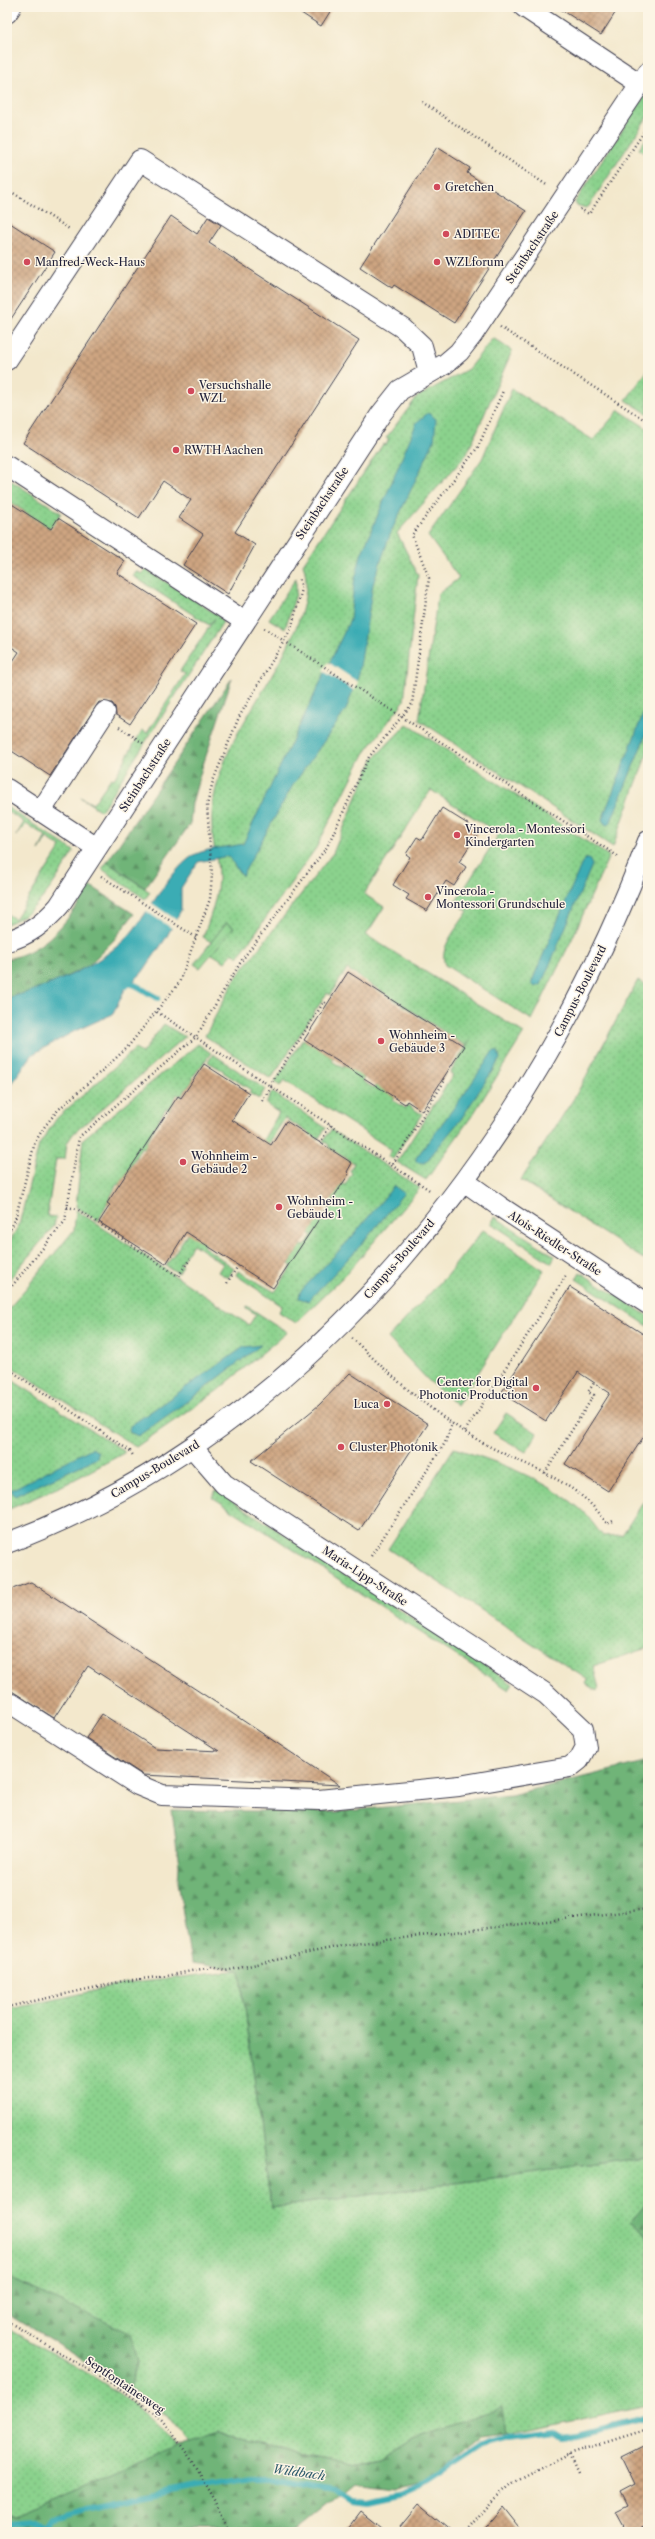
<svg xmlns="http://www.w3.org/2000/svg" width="655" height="2539" font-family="'Libre Caslon Text',serif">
  <defs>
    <pattern id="grass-dots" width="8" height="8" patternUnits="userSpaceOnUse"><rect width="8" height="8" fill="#8bd28d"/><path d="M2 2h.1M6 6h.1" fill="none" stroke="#78b47b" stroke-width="1.8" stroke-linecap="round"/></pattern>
    <pattern id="forest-firs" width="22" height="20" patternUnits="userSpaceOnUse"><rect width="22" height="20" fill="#70b478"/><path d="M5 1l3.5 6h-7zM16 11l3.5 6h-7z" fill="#5c9264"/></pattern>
    <pattern id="garden-furrows" width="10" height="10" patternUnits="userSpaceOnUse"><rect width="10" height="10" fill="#8bd28d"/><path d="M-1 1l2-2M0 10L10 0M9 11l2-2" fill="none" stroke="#78b47b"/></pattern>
    <pattern id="building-cross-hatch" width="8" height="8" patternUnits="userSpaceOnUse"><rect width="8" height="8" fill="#cea581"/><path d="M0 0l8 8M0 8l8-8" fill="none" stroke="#a7866b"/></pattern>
  </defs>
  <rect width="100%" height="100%" fill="#fcf5e5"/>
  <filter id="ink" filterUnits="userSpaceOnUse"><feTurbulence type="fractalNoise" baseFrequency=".025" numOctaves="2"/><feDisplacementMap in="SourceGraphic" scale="8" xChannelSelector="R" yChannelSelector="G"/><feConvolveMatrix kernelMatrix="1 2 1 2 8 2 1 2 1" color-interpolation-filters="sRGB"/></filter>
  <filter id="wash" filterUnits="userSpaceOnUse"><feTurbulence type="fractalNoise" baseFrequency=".012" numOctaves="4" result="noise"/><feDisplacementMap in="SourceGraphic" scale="16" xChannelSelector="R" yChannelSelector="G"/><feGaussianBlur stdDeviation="0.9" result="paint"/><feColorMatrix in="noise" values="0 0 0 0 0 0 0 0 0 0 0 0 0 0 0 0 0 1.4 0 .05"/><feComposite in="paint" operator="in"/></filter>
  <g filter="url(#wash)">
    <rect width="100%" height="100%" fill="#f3e8cc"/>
    <path fill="url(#grass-dots)" stroke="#567a64" d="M648,91V116L589,206L586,208L576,205L575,202Z
      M648,136V155L639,149Z
      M493,338L512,351L467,454L397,533L418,575L404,701L364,754L316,848L238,957L233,953L225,962L212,954L234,927L226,923L211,942L203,937C210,918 216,901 218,881C219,864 213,847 212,830C210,803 218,776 229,751C250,702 322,617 303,564L383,444L386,445L389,439L386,438L417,397L468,369Z
      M648,370V414L626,400Z
      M512,389L593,440L619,410L648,429V751L613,847L419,720L438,594L459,578L428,536L482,459Z
      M7,478L61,513L50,528L7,500Z
      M146,569L219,616L223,622L101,811L80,797L93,804L111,778L114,779L142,730L147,733L185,674L180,671L215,618L209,625L133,576L136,571L142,574Z
      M296,578V594L285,629L269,619Z
      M407,724L609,856L572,939L532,1020L445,965C438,947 459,926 468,911L455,903L499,834L431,790L364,894L384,907L366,935L524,1033L474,1113L426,1180L397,1162L453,1075L450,1073L470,1040L466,1046L347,969L330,995L327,993L271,1079L205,1036L235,979L333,853L373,759Z
      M7,807L74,851C56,879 40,912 7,924V914L15,919L61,847L47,838L39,850L46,836L26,824L16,836L24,822L7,811Z
      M107,862L150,892L145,899L102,869Z
      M638,980L648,986V1262L521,1180L576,1095Z
      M164,1024L185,1037L73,1134L67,1143L65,1159H56L47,1216L56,1217L54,1226L7,1282V1246L19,1225L39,1145L57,1118L135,1049L142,1053Z
      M303,1039L334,1058L332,1061L343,1068L345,1065L364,1077L362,1081L374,1088L376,1085L395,1097L393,1100L405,1108L407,1105L422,1114L393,1159L388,1156L392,1150L284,1080L280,1086L275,1082Z
      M198,1044L211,1053L192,1078L194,1079L181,1096L177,1094L170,1110L166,1108L146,1142L148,1143L145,1149L141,1147L120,1186L117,1184L98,1221L76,1207L83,1139Z
      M213,1054L265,1089L259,1099L249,1093L251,1090L223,1072L224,1071L208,1062Z
      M272,1092L326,1128L318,1139L285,1118L203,1246L234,1268L228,1278L218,1272L223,1264L193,1244L180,1264L182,1266L178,1273L166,1266L237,1159L263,1140L279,1113L266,1104Z
      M331,1130L420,1188L347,1273L296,1323L279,1312L282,1306L236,1275L238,1271L275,1292L292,1266L289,1264L301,1245L305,1246L312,1235L309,1233L321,1214L325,1216L332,1204L329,1202L342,1183L345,1185L352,1173L350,1171L354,1163L328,1147L329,1145L323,1141Z
      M76,1210L249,1325L256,1314L246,1308L247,1306L287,1332L217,1391L136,1447L7,1364V1311L74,1230Z
      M495,1217L555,1256L551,1263L491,1223Z
      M483,1230L544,1270L457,1406L429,1381L388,1338L447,1275Z
      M580,1272L648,1316V1326L576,1279Z
      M7,1377L124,1451V1453L66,1484L7,1510Z
      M506,1413L537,1433L526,1452L493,1433Z
      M454,1448C498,1462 543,1478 579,1508C588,1515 595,1527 603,1536L622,1535L648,1495V1648L593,1666L599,1688L597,1691L586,1684L588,1680L388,1549Z
      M216,1490L513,1684L509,1690L212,1497Z
      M240,1970L271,2208L648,2157V2201L630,2221L648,2237V2405L506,2435L501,2409L417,2437L384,2457L347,2462L301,2455L269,2442L219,2433L190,2443L169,2418L130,2388L137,2363L7,2285V2010L125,1984Z
      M7,2328C67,2362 135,2393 178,2448L16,2515L7,2512Z"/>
    <path fill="url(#forest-firs)" stroke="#496b5a" d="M232,678L201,771L192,803L190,824L145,888L107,862Z
      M91,886L134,914L113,941L88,966L7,1006V959C49,950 68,919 91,886Z
      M648,1761V2157L271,2208L240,1970L191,1963L178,1882L179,1865L172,1810L336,1812L511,1795Z
      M648,2201V2237L630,2221Z
      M7,2277L130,2333L137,2363L130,2388L7,2313Z
      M502,2408L506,2435L481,2438L429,2480L394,2488L354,2483L295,2532H7V2513L16,2515L185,2444L219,2433L269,2442L301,2455L348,2462L384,2457L417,2437Z"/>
    <path fill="url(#garden-furrows)" stroke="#567a64" d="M226,923L234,927L200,968L194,964Z"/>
    <path fill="#3aacb4" stroke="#2e6778" d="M428,413L436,419L434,441L391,532L373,584L359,673L346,710L293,785L242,876L228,856L198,862L181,888V910L166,938L142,973L125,989L113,1014L75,1031L33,1054L7,1089V998C47,988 102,965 130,934C148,914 172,866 196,854C209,848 229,847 243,844L350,620L354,583L361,555L417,422Z
      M645,709L648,710V729L610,824L606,825L602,820Z
      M585,859H589L592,865L541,985L535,987L532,984V981L582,863Z
      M493,1051H498L500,1059L461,1119L425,1163L416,1162V1158L465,1093Z
      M394,1186L404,1193L361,1245L308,1301L299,1298L300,1292L351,1238Z
      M261,1345L199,1393L138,1436L129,1432L130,1426L244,1347Z
      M92,1448L98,1452L97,1458L15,1496L11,1490Z"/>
    <path fill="#f3e8cc" d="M328,662L358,682L355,691L323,671Z
      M150,902L178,921L173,929L144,910Z"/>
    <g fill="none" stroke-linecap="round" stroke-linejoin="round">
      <path stroke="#3aacb4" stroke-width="6" d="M126,986L128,983C139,984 147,994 158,998
        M7,2523L35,2521L47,2527L53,2519L86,2509L170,2491L250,2477H268L334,2488L351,2499L366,2501L403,2493L429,2481L483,2445L509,2438L554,2432L562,2437L577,2435L648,2417"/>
    </g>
    <g id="blocks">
      <path fill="url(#building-cross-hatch)" d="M292,7H333L321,26Z
        M557,7H619L601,35Z
        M437,147L470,168L467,173L526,211L454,323L394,285L392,288L360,267Z
        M171,216L197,234L208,217L221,225L209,243L359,340L235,532L255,545L228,594L183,565L203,534L179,518L191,500L163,481L139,518L23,443Z
        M7,221L55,252L7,325Z
        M7,501L51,529L58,518L125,561L117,573L196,624L130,724L116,715L115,707L112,703L99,702L50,776L7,748V670L19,652L7,644Z
        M442,808L479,831L459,862L466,867L454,886L446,881L427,911L406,899L409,895L393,885L410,857L406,854L417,837L422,840Z
        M348,972L464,1046L422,1111L407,1101L405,1104L304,1040Z
        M204,1064L249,1093L232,1120L271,1145L286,1121L352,1163L347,1172L349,1174L273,1288L186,1232L166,1264L99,1222L110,1205L107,1203L143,1149L178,1096L181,1098Z
        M570,1287L648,1337V1430L608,1491L565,1464L610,1393L578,1372L546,1421L501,1393Z
        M350,1373L428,1424L359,1531L251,1461L319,1405Z
        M31,1582L206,1696L340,1785L143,1775L86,1738L102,1714L155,1748L219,1751L88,1666L54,1718L15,1693L7,1688V1591Z
        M648,2444V2524L634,2532H626L615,2512L627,2506L620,2492L635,2484L622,2457Z
        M418,2504L452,2532H395Z
        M503,2507L523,2532H482Z
        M361,2512L386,2532H346Z"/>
    </g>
  </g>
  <g filter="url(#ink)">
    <use href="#blocks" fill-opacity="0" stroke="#414051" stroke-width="1"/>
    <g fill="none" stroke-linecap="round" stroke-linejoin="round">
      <g stroke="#414051" stroke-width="22">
        <path id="minor" d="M524,7L640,84
          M7,13L11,7
          M7,360L140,160L403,328L422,346L429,372
          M7,466L244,621
          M7,789L97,848
          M41,811L105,712
          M7,941C29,935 44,923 59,906L381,414L400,390L445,364L459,352L473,334L648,72
          M464,1181L499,1206L648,1304
          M7,1543C314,1428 535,1139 648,841
          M12,1704L138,1785L162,1795L319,1800L459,1786L570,1767L579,1760L586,1747L583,1729L546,1694L224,1484L193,1448"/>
      </g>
      <path stroke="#414051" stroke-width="2.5" stroke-dasharray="1 3" stroke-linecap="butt" d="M422,102L548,186
        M7,189L71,230
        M580,209L589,214L648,126
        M500,327L648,422
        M264,628L619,857
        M119,727L143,743
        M101,876L197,938
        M157,1012L431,1191
        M270,1085L324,1002L327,1004
        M262,1101L272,1086
        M320,1143L331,1124
        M393,1164L445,1080L443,1079
        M67,1207L77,1209L178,1276L190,1259
        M7,1236L15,1220L35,1142L45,1126L58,1110L126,1049L179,983L210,899L212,875L207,805L213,781L239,717L291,629L302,589L299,577
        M227,1283L238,1266
        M7,1292L65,1221L79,1137L196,1037L242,960L327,847L369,757L412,704L429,578L412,535L478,447L503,391
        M352,1338C393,1378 435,1416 485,1444C527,1467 580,1481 607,1524L615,1520
        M7,1368L130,1451L134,1457
        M465,1431L567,1274
        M545,1473L594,1395L588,1392L594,1383
        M371,1556L445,1443L452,1423
        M7,2007L124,1981L166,1976L212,1967L225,1971L345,1945L648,1909
        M7,2321L127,2393L163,2420L193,2462L215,2500L230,2532
        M569,2454L578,2473
        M466,2532L494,2499L513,2483L569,2454L648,2429"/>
      <use href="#minor" stroke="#fff" stroke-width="20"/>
    </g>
  </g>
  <g fill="#d1495b" stroke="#fcf5e5" stroke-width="1.5">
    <circle cx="437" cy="187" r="4"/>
    <circle cx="446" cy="234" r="4"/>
    <circle cx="27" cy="262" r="4"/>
    <circle cx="437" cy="262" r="4"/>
    <circle cx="191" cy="391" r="4"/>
    <circle cx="176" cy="450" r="4"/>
    <circle cx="457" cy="835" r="4"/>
    <circle cx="428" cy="897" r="4"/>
    <circle cx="381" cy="1041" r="4"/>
    <circle cx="183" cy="1162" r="4"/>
    <circle cx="279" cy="1207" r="4"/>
    <circle cx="536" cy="1388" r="4"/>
    <circle cx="387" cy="1404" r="4"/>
    <circle cx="341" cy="1447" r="4"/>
  </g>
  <g text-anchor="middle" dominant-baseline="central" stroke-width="3" stroke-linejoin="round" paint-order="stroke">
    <g font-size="11" fill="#22223b" stroke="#fcf5e5" text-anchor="start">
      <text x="445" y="187">Gretchen</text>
      <text x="454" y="234">ADITEC</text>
      <text x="35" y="262">Manfred-Weck-Haus</text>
      <text x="445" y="262">WZLforum</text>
      <text x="199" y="385">Versuchshalle<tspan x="199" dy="13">WZL</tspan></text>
      <text x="184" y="450">RWTH Aachen</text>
      <text x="465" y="829">Vincerola - Montessori<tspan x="465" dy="13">Kindergarten</tspan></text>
      <text x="436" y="891">Vincerola -<tspan x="436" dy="13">Montessori Grundschule</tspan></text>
      <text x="389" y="1035">Wohnheim -<tspan x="389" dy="13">Gebäude 3</tspan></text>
      <text x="191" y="1156">Wohnheim -<tspan x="191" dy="13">Gebäude 2</tspan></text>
      <text x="287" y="1201">Wohnheim -<tspan x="287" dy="13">Gebäude 1</tspan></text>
      <text x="528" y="1382" text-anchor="end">Center for Digital<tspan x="528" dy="13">Photonic Production</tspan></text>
      <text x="379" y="1404" text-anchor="end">Luca</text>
      <text x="349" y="1447">Cluster Photonik</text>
    </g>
    <g font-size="11" fill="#22223b" stroke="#fcf5e5">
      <text transform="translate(532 247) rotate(-56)">Steinbachstraße</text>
      <text transform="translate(322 503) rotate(-56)">Steinbachstraße</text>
      <text transform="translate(145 775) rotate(-57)">Steinbachstraße</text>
      <text transform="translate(580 991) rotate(-63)">Campus-Boulevard</text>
      <text transform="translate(555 1243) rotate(33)">Alois-Riedler-Straße</text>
      <text transform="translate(399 1259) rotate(-49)">Campus-Boulevard</text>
      <text transform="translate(155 1469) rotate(-31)">Campus-Boulevard</text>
      <text transform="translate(365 1576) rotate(33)">Maria-Lipp-Straße</text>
      <text transform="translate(125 2385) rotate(34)">Septfontainesweg</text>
    </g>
    <g font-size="12" font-style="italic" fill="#2c596b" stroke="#fcf5e5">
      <text transform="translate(299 2472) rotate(8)">Wildbach</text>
    </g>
  </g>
  <rect width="655" height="2539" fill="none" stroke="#fcf5e5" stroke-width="24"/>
</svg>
